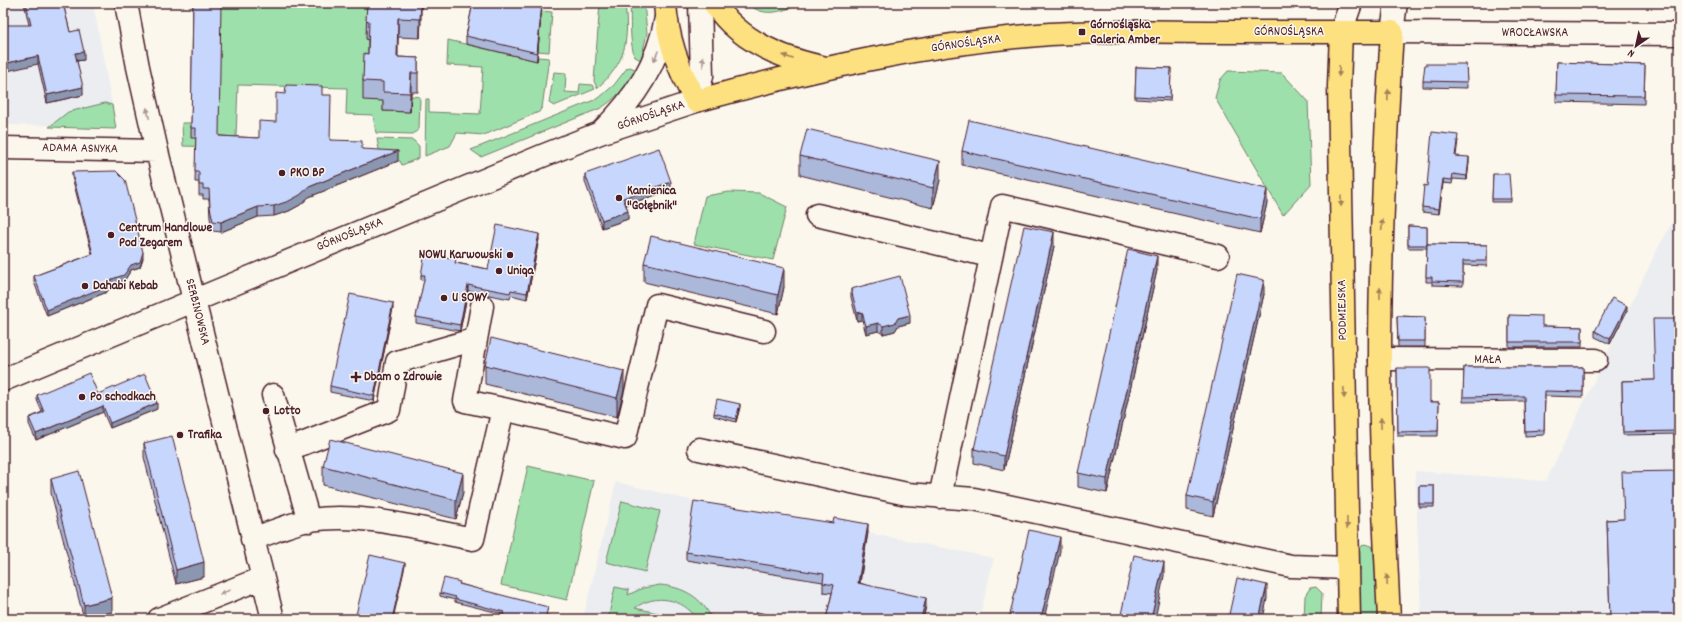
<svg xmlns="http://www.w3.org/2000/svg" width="1682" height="622" font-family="Dekko,sans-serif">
  <rect width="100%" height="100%" fill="#fbf7ec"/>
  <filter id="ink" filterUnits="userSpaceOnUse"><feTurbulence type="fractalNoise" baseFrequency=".025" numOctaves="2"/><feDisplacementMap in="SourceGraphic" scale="8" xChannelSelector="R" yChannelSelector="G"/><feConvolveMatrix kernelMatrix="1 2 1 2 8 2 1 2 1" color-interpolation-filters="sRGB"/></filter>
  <g filter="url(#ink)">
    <path fill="#ebedf1" d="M3,3H93L116,126L3,125Z
      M1679,210V619H1583L1421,614L1415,471L1546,481L1657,250Z
      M616,482L695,501L694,509L834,526L994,558L979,619H583Z"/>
    <path fill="#9ee0ab" stroke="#74806b" d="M221,3H384L369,40L383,96V111L410,112L411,96L420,97L419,129L413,134L376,133L373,115L346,114L347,88L238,85L236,137L220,147L183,146L182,123H191Z
      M600,3H625C629,39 627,63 597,88L594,81Z
      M630,3H644L647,33L641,60L635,57C629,43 631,19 630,3Z
      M747,3H805C783,10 766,20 747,3Z
      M541,11L552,12L549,52L538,51Z
      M448,40L537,61L538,57L549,58L542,108L539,112L484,135L457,133L450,146L425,156L426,99H429V112L480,114L483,67L447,65Z
      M630,67L637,70C626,86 617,98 601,108L481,157L471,150L599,98L614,85L627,68Z
      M1228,71L1282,73L1308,101L1311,184L1283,215L1215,98L1220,80Z
      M554,72L566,73L565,92L579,93L580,84L592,85L595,89L554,106L549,103Z
      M105,103L112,105L116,129L49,127L68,112Z
      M377,139L413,140L419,146V158L402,165L400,161L381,160Z
      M729,192L759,193L787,207L773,260L694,244L705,196Z
      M528,466L594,481L567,600L501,585Z
      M622,501L660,511L645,572L606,562Z
      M1364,544L1372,546L1374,551L1378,619H1359L1358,550Z
      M660,585C683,587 702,597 712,619H697C683,598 655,593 635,608L685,619H608L615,587L629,590L628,595L643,588Z
      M1316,587L1322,593L1321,619H1304L1305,596L1310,588Z"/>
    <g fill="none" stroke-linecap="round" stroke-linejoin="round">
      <g stroke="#4a1f2b" stroke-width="25">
        <path id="minor" d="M126,3L138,67L157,151L273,619
          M1396,3L1392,32L1679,34
          M1341,32L1351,3
          M603,130C635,98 658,64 666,18
          M3,148L157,151
          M817,215L990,256
          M482,306L465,401L503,409
          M1380,359L1596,360
          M3,380L542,156L600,133L696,101L702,76L700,3
          M273,395L309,521
          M699,449L907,494L974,499L1291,566L1348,568
          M287,450L389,410L397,362L476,339
          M940,497L1002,206L1218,256
          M252,539C271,533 291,523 310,520C364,512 420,529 473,539L503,409L625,438L657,305L764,331
          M159,619L262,578"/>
      </g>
      <g stroke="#4a1f2b" stroke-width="25">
        <path id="major" d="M665,3C667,38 679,71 696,101C812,69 930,43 1050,34C1103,31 1155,31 1208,32C1270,32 1331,32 1392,32C1385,141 1380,250 1380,359C1380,446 1385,532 1389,619
          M714,3C738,40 780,58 822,67
          M1341,32L1339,86L1349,619"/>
      </g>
      <use href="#minor" stroke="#fbf7ec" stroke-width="22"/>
      <use href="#major" stroke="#fde080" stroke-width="22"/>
    </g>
    <path fill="#abb8da" stroke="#4a1f2b" d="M24,3H63L70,32L84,60L77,61L83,95L47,103Z
      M193,3L219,136L259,138L276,122L322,95L330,140L362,149L398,161L309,197L300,205L289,211L274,216L258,217L221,232L213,231L210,218L209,199H203V195H199V182H195L196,138H191Z
      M367,3H416L415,4H421L420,38L398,37V57L418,58V92H411L410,112L383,111V101L363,100V81L368,54V40L366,39Z
      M473,3H542L537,61L466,44V36Z
      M1557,62L1645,65L1644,104L1556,102Z
      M1466,64L1467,88L1423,87V81Z
      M1136,67L1171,68L1170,101L1135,99Z
      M1458,140L1456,156L1469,161L1467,180L1453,179L1452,184L1443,183L1439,214L1422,212V207L1427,186Z
      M962,151L1267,203L1260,233L962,165Z
      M800,156L940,180L933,208L800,175Z
      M72,172L143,258L140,267L131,270L124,281L112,284L107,292L47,316L34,282V276L92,254L72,177Z
      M585,174L671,190L626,205L628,219L602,228L585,182Z
      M1493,174L1511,199V202H1492Z
      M1408,226L1427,227V248H1408Z
      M539,239L527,299L511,295L510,299L468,291L460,331L416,323V317L424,281L421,280V275L456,263L488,269Z
      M1427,244L1487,245V266L1463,265V286L1432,285V282H1426Z
      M1054,246L1004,470L974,463V449Z
      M644,263L784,287L778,314L644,282Z
      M1157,270L1107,493L1078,487V473Z
      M851,289L910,323L898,326L895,331L883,334L878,331L866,334L862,320L857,321L851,297Z
      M1264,294L1213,516L1187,510V496Z
      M393,308L374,401L330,392V386Z
      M1627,311L1610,344L1595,337V331Z
      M1509,315L1542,326L1582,327V347H1509Z
      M1397,316L1425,317V347H1398Z
      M1679,319V434L1623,435L1622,381L1655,380Z
      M485,365L624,390L617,417L485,384Z
      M1464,367H1583V397L1545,396L1544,435L1525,436L1524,401L1463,402Z
      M1397,368L1430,402H1439L1438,436H1398Z
      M98,394L157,409L110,428L103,412L36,440L29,424V418L42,412L37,400V395Z
      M740,407L736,422L714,416V413Z
      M144,443L204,577L176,584L144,457Z
      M323,466L463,492L456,519L323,485Z
      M51,479L112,612L84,619L51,493Z
      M1419,486H1434V507H1419Z
      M1623,519L1679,619H1610L1607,520Z
      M868,532L860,583L926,606L923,619H826L832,593L823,592V582L686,560V552Z
      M460,584L548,610L503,614L455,602V600L440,596V593Z"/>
    <path fill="#8b96b1" stroke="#4a1f2b" d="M542,3L537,61V53Z
      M421,4V23L420,38V19Z
      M398,18V37L397,76V57Z
      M84,52V60L75,61V53Z
      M38,56V64L3,72V64Z
      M411,73V92L410,112V93Z
      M83,87V95L47,103V95Z
      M398,151V161L309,197L300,205L289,211L274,216V206L309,187Z
      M1469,157V161L1467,180V176Z
      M940,161V180L933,208V188Z
      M1443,179V183L1439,214V209Z
      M671,182V190L623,206V198Z
      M1267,189V203L1260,233V219Z
      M258,207V217L221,232V222Z
      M628,211V219L602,228V220Z
      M1054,232V246L1004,470V456Z
      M539,234V239L527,299V293Z
      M143,252V258L140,267L131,270L124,281L112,284L107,292L47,316V310L112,279L131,265Z
      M1157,256V270L1107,493V479Z
      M784,268V287L778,314V295Z
      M1264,280V294L1213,516V502Z
      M468,285V291L460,331V325Z
      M393,303V308L374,401V396Z
      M1627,306V311L1610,344V339Z
      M862,312V320L857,321V313Z
      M910,315V323L898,326L895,331L883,334V326L898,318Z
      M878,323V331L866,334V326Z
      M624,371V390L617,417V398Z
      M157,403V409L110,428V423Z
      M740,404V407L736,422V419Z
      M103,406V412L36,440V434Z
      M463,473V492L456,519V500Z
      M868,524V532L858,591V583Z
      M1060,537V551L1044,619H1041Z
      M204,562V577L176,584V570Z
      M1164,562V576L1155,619H1151Z
      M405,563V566L393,619H392Z
      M1267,585V599L1263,619H1259Z
      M112,598V612L84,619V605Z
      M926,598V606L923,619H921Z"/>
    <path fill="#c7d6fd" stroke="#4a1f2b" d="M26,3H63L70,32L79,30L84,52L75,53L83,87L47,95L38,56L3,64V25H31Z
      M193,3H221L219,136L259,138V121L276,122V93L285,94L286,85L322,86V95H331L330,140L362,141V149L398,151L309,187L300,195L289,201L274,206L258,207L221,222L213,221L210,207L209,189H203V185H199V172H195L196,128H191Z
      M367,3H414V4H421L420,19L398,18L397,57L418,58V73H411L410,93L383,92V82L363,81L364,53L368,54L369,21L366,20Z
      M473,3H542L537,53L466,36Z
      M1557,62L1645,65L1644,96L1556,95Z
      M1425,64H1466L1467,82L1423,81Z
      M1136,67L1171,68L1170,98L1135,96Z
      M969,120L1267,189L1260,219L962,151Z
      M807,129L940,161L933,188L800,156Z
      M1432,132L1458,135L1455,156L1469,157L1467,176L1453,174L1452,180L1443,179L1439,209L1422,207L1424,185L1427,186Z
      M659,148L671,182L623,198L628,211L602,220L585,174Z
      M116,171L125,180L143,252L140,262L131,265L124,275L112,279L107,286L47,310L34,276L93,254L72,172Z
      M1493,174H1509L1511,199H1492Z
      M497,225L539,234L527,293L511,290L510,293L468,285L460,325L416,317L425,275H421L425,253L456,259L455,263L488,269Z
      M1024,226L1054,232L1004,456L974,449Z
      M1408,226L1427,227V245H1408Z
      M651,236L784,268L778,295L644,263Z
      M1427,244L1487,245V261H1463V282L1432,281V277H1426Z
      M1128,249L1157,256L1107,479L1078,473Z
      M1237,274L1264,280L1213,502L1187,496Z
      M900,276L910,315L898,318L895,323L883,326L878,323L866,326L862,312L857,313L851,289Z
      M350,294L393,303L374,396L330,386Z
      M1612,298L1627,306L1610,339L1595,331Z
      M1509,315L1542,316V326L1582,327V342H1509Z
      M1397,316L1425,317V341H1398Z
      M1653,319H1679V431L1623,432L1622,381L1655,380Z
      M491,338L624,371L617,398L485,365Z
      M1464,367H1583V392L1545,391L1544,430L1525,431L1524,396L1463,397Z
      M1397,368H1430V402H1439L1438,431L1398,432Z
      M89,373L98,394L145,374L157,403L110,423L103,406L36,434L29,418L44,412L37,395Z
      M717,399L740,404L736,419L714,413Z
      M172,436L204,562L176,570L144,443Z
      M330,439L463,473L456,500L323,466Z
      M79,471L112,598L84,605L51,479Z
      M1679,471V619H1610L1607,520L1624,519L1622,472Z
      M1419,486H1434V504H1419Z
      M694,501L833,523L834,518L868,524L858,583L926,598L921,619H826L834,585L823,583L824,574L686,552Z
      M1029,530L1060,537L1041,619H1009Z
      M370,555L405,563L392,619H355Z
      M1134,555L1164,562L1151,619H1120Z
      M444,578L460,582L459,584L548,607L546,615L561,619H502L504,612L455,599L456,597L440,593Z
      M1237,578L1267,585L1259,619H1228Z
      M3,607L8,619H3Z
      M757,612L787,619H755Z"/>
    <defs><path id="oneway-solid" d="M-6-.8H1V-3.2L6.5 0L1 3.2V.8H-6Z"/></defs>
    <g fill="#ab9695">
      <use href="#oneway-solid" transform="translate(656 56) rotate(112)"/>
      <use href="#oneway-solid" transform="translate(703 62) rotate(-91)"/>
      <use href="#oneway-solid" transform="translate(148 113) rotate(-103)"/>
      <use href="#oneway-solid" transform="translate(225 592) rotate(158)"/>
    </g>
    <g fill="#a48056">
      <use href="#oneway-solid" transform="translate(788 57) rotate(-159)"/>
      <use href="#oneway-solid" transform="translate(1339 71) rotate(93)"/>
      <use href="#oneway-solid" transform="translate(1388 95) rotate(-87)"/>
      <use href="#oneway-solid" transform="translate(1341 201) rotate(89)"/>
      <use href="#oneway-solid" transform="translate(1382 225) rotate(-87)"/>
      <use href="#oneway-solid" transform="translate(1380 293) rotate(-90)"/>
      <use href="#oneway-solid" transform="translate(1344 393) rotate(89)"/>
      <use href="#oneway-solid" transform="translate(1381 423) rotate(-91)"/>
      <use href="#oneway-solid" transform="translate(1347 523) rotate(89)"/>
      <use href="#oneway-solid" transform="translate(1387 580) rotate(-93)"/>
    </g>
  </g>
  <g fill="#4a1f2b" stroke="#fbf7ec" stroke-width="1.5">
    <rect x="1078" y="28" width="8" height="8" rx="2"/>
    <circle cx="282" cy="173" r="4"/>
    <circle cx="619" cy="198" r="4"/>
    <circle cx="111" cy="235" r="4"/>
    <circle cx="510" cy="255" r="4"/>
    <circle cx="499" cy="271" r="4"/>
    <circle cx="85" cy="286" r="4"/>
    <circle cx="444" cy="298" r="4"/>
    <path d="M354 371h4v4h4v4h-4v4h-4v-4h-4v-4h4z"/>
    <circle cx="82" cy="397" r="4"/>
    <circle cx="266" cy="411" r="4"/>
    <circle cx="180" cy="435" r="4"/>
  </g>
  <g text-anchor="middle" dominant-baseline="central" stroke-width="3" stroke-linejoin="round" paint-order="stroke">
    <g font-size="13" font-weight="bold" fill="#4a1f2b" stroke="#fbf7ec" text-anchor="start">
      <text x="1090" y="25">Górnośląska<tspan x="1090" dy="15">Galeria Amber</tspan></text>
      <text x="290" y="173">PKO BP</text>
      <text x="627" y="191">Kamienica<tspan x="627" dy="15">"Gołębnik"</tspan></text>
      <text x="119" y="228">Centrum Handlowe<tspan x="119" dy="15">Pod Zegarem</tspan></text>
      <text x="502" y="255" text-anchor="end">NOWU Karwowski</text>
      <text x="507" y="271">Uniqa</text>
      <text x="93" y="286">Dahabi Kebab</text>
      <text x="452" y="298">U SOWY</text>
      <text x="364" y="377">Dbam o Zdrowie</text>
      <text x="90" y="397">Po schodkach</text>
      <text x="274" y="411">Lotto</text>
      <text x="188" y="435">Trafika</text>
    </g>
    <g font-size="13" fill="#4a1f2b" stroke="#fbf7ec">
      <text x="1289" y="32">GÓRNOŚLĄSKA</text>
      <text x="1535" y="33">WROCŁAWSKA</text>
      <text transform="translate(966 44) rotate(-8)">GÓRNOŚLĄSKA</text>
      <text transform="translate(651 116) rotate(-19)">GÓRNOŚLĄSKA</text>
      <text transform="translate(80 149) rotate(1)">ADAMA ASNYKA</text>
      <text transform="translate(350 235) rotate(-22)">GÓRNOŚLĄSKA</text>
      <text transform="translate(1343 310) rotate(-91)">PODMIEJSKA</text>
      <text transform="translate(197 312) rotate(76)">SERBINOWSKA</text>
      <text x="1488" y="360">MAŁA</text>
    </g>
  </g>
  <rect width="1682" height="622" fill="none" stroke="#fbf7ec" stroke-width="16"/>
  <rect x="8" y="8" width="1666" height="606" fill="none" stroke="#4a1f2b" stroke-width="1.5" filter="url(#ink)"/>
  <g transform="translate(1636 46) rotate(214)" stroke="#fbf7ec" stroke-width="3" paint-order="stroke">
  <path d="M0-3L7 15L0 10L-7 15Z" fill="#4a1f2b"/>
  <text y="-6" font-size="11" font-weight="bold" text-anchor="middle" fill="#4a1f2b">N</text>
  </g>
</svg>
